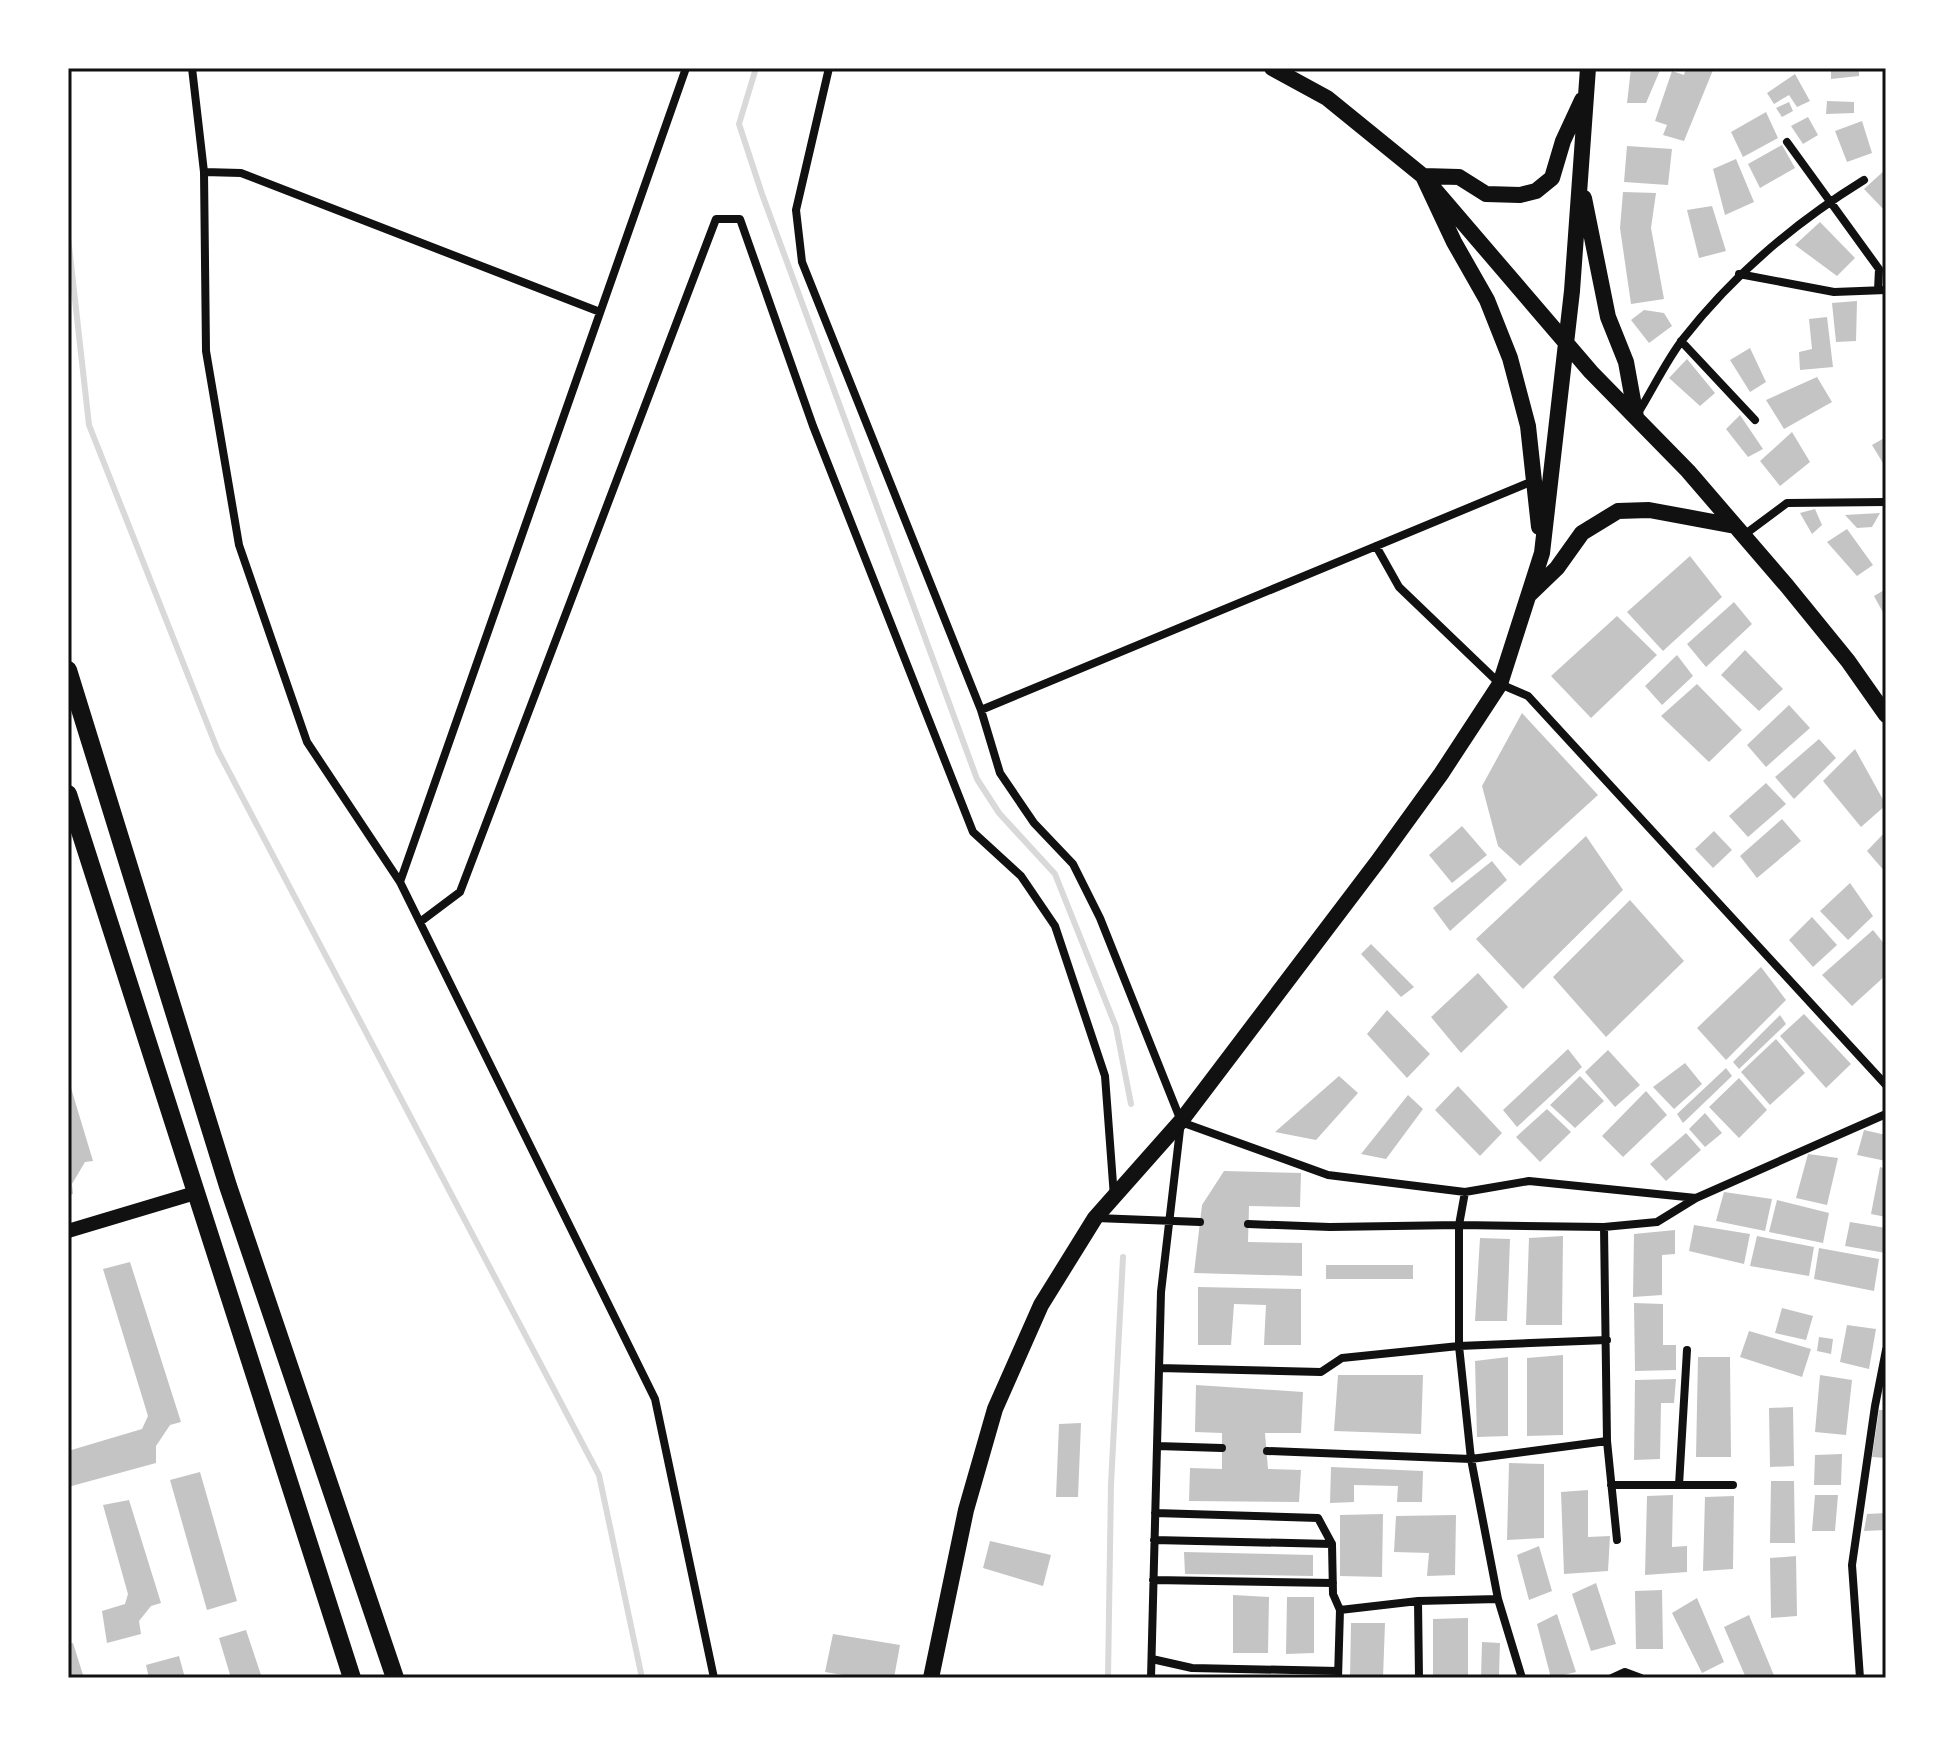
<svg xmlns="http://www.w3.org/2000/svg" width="1954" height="1746" font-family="Overpass,sans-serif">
  <rect width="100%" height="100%" fill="#fff"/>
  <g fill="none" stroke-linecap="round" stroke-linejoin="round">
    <path stroke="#d9d9d9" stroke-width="6" d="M756,68L739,124L762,194L977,779L999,813L1055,874L1116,1027L1131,1104
      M68,237L89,425L218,751L599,1475L642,1678
      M1108,1678L1111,1484L1123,1257"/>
  </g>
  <path fill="#c4c4c4" d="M1631,68H1661L1646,103H1627Z
    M1686,68L1713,70L1684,141L1663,135L1667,125L1655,121L1672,71L1684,75Z
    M1831,68H1859V76L1831,79Z
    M1795,74L1810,101L1797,107L1789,95L1774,104L1767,93Z
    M1827,101L1854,102V113L1826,114Z
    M1789,102L1793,111L1782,117L1776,108Z
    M1766,112L1778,138L1743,157L1731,132Z
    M1808,117L1818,135L1803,144L1791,126Z
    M1862,121L1872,153L1847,162L1835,131Z
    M1782,145L1795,168L1760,188L1748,164Z
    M1627,146L1672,149L1668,185L1624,182Z
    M1736,159L1754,202L1725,215L1713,169Z
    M1886,169V212L1864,189Z
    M1623,192L1656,193L1651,228L1664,299L1631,304L1620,228Z
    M1712,206L1726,251L1699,258L1687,210Z
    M1820,222L1855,258L1837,276L1795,245Z
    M1857,301L1856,341L1836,342L1832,303Z
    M1644,310L1664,313L1672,326L1649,343L1631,320Z
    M1827,317L1833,367L1800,370L1799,352L1812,349L1809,319Z
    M1750,348L1766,382L1750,392L1730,360Z
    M1687,359L1715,393L1700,406L1669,378Z
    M1817,377L1832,402L1784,429L1766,400Z
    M1740,415L1763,449L1748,457L1726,429Z
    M1792,432L1810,462L1780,486L1760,461Z
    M1886,437V468L1872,445Z
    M1815,509L1822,525L1812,534L1800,513Z
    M1880,513L1872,527L1857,528L1845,515Z
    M1847,529L1873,565L1857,576L1827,542Z
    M1690,556L1722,597L1663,651L1627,612Z
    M1886,589V618L1874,596Z
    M1734,602L1752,624L1706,667L1687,644Z
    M1617,616L1657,655L1591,718L1551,676Z
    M1745,650L1783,689L1759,711L1721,675Z
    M1677,655L1693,676L1662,705L1645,686Z
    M1697,684L1742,730L1709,762L1661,716Z
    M1789,705L1810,728L1766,767L1747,745Z
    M1522,713L1598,795L1520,866L1498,846L1482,786Z
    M1819,739L1836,758L1794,799L1775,777Z
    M1855,749L1886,805L1861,827L1823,781Z
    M1766,783L1786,804L1748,837L1729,816Z
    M1782,819L1801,841L1757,878L1740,856Z
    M1462,826L1487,855L1452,883L1429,855Z
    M1714,831L1732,850L1713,868L1695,849Z
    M1886,831V873L1867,851Z
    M1586,836L1623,890L1523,989L1476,939Z
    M1492,861L1507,880L1450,931L1433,908Z
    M1850,883L1873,916L1848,940L1820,911Z
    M1630,900L1684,961L1606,1037L1553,977Z
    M1812,917L1837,945L1813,967L1789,940Z
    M1873,930L1886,946V975L1852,1006L1822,975Z
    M1371,944L1414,987L1401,997L1361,954Z
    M1761,967L1786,1000L1726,1060L1697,1028Z
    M1478,973L1508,1007L1461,1053L1431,1017Z
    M1387,1010L1430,1054L1407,1078L1367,1034Z
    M1804,1014L1851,1064L1826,1088L1780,1036Z
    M1780,1015L1786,1024L1739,1069L1733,1062Z
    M1776,1039L1805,1073L1770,1105L1741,1072Z
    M1568,1049L1582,1067L1517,1127L1503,1110Z
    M1608,1050L1640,1085L1615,1107L1585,1072Z
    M1685,1063L1702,1084L1674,1109L1653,1087Z
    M1726,1068L1732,1076L1683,1123L1677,1114Z
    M1339,1076L1358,1093L1316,1140L1275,1132Z
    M1580,1076L1604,1101L1575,1128L1550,1105Z
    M68,1078L93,1161L85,1162L72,1184L73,1194L68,1195Z
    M1739,1078L1767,1110L1739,1138L1709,1107Z
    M1458,1086L1502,1133L1480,1156L1435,1110Z
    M1646,1091L1667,1115L1623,1157L1602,1136Z
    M1408,1095L1423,1109L1386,1159L1361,1154Z
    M1547,1109L1571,1132L1540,1162L1516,1137Z
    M1705,1113L1722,1133L1705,1147L1689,1129Z
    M1864,1130L1886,1135V1161L1857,1155Z
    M1686,1133L1701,1150L1666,1181L1650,1164Z
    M1808,1154L1838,1158L1827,1205L1796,1198Z
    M1880,1167L1886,1169V1217L1871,1214Z
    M1224,1171L1301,1173L1300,1207L1249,1206L1248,1242L1302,1243V1276L1194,1273L1202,1205Z
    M1724,1192L1772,1199L1765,1231L1716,1221Z
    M1777,1200L1829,1213L1823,1243L1769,1232Z
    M1850,1222L1886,1228V1253L1845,1246Z
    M1694,1225L1750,1234L1744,1264L1689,1251Z
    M1675,1230V1254L1662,1255V1295L1633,1297L1634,1234Z
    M1563,1236L1562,1325H1526L1529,1238Z
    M1757,1236L1814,1247L1809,1276L1750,1266Z
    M1480,1238L1510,1239L1507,1321H1475Z
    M1819,1248L1879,1259L1874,1291L1814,1279Z
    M130,1262L181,1422L170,1425L156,1446V1463L68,1487V1451L142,1429L148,1416L103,1269Z
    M1326,1265H1413V1279H1326Z
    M1198,1287L1301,1289V1345H1264L1266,1305L1234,1304L1231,1345H1198Z
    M1634,1303L1663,1304V1345H1676V1370L1635,1371Z
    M1782,1308L1813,1316L1806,1340L1775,1333Z
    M1847,1325L1876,1329L1869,1369L1840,1362Z
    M1749,1331L1811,1349L1802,1377L1740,1357Z
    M1819,1337L1833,1339L1831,1354L1817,1351Z
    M1563,1355V1435L1527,1436V1358Z
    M1508,1357V1436L1477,1437L1475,1361Z
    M1698,1357H1730L1731,1457H1696Z
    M1338,1375H1423L1421,1434L1334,1431Z
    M1820,1375L1852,1380L1846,1435L1815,1432Z
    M1676,1379L1674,1403H1661L1660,1459L1634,1460L1635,1380Z
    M1196,1385L1303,1392L1301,1433H1265L1268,1469L1301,1470L1299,1502L1189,1501L1190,1468L1222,1469V1433L1195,1432Z
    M1793,1407L1794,1466L1770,1467L1769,1408Z
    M1879,1410H1886V1458L1872,1457Z
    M1081,1423L1078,1497H1056L1059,1424Z
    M1842,1454L1841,1485H1814L1815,1455Z
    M1509,1463L1544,1464V1538L1507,1540Z
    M1331,1467L1423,1471L1422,1502H1397L1398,1486L1354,1485V1502L1330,1503Z
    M200,1472L237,1601L207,1610L170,1480Z
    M1771,1481H1794L1795,1543H1770Z
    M1588,1490V1537L1610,1536L1608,1571L1564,1574L1561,1492Z
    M1673,1495L1672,1547L1687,1546V1572L1645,1575L1647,1496Z
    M1815,1495H1838L1835,1531H1812Z
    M1734,1496L1733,1569L1703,1571L1705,1497Z
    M129,1500L161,1603L151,1606L139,1621L141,1634L107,1643L102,1611L125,1604L128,1594L103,1505Z
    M1886,1513V1530L1864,1531L1867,1514Z
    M1383,1514L1382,1577L1340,1576V1515Z
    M1456,1515L1455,1575L1427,1576L1429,1553L1394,1552L1396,1516Z
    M990,1541L1051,1555L1043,1586L983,1568Z
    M1539,1546L1552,1591L1529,1600L1517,1555Z
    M1184,1552L1313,1555V1576L1185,1574Z
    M1796,1556L1797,1616L1771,1618L1770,1558Z
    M1596,1583L1616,1644L1591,1651L1572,1594Z
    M1662,1590L1663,1649H1636L1635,1591Z
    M1233,1595L1269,1597L1268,1653H1233Z
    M1287,1597H1314V1653L1286,1654Z
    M1697,1598L1724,1662L1702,1673L1672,1613Z
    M1557,1614L1576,1672L1551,1678L1537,1624Z
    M1749,1615L1775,1678H1746L1724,1627Z
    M1468,1618V1678H1433V1619Z
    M1351,1623H1385L1383,1678H1350Z
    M246,1630L262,1678H231L219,1638Z
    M833,1634L900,1645L894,1678H861L825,1672Z
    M1482,1642L1500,1643L1499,1675H1513V1678H1481Z
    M73,1643L84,1678H68V1644Z
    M179,1656L185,1678H149L146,1665Z"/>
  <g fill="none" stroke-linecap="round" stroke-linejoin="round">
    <path stroke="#111" stroke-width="8" d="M192,68L204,172L206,351L239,545L307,742L400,882L655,1399L714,1678
      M829,68L796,210L802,262L981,710L1000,773L1034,823L1073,864L1100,918L1181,1121L1161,1292L1151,1678
      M1787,142L1879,269L1878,290
      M204,172L241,173L600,312
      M1739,274L1834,292L1886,290
      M1681,341L1755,420
      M1638,413C1653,389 1666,361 1683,339C1733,275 1796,222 1864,180
      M1744,535L1787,503L1886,502
      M1376,546L1399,587L1500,684L1528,696L1886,1085
      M981,710L1533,481
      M400,882L686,68
      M420,922L460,892L716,219H740L813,426L973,832L1021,876L1055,926L1105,1076L1114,1197
      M1181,1122L1328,1175L1465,1192L1529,1181L1696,1198L1886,1114
      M1465,1192L1459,1225V1346L1471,1459L1498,1599L1522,1678
      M1096,1218L1200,1222
      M1248,1224L1330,1227L1459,1225L1604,1227L1657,1222L1696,1198
      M1604,1227L1607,1441L1617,1540
      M1159,1368L1321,1372L1342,1358L1459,1346L1607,1340
      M1157,1446L1222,1448
      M1267,1451L1471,1459L1607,1441
      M1611,1485H1733
      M1679,1485L1687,1350
      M1155,1513L1318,1518L1332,1544L1333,1594L1340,1610L1338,1678
      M1154,1540L1332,1544
      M1153,1580L1333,1583
      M1418,1601L1419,1678
      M1340,1610L1418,1601L1498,1599
      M1152,1659L1192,1668L1338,1671
      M1612,1678L1625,1672L1641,1678
      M1860,1678L1852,1565L1875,1406L1886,1350"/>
    <path stroke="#111" stroke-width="14" d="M68,1231L195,1193"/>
    <path stroke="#111" stroke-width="16" d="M1272,68L1327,98L1423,176L1591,372L1688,471L1787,586L1848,661L1886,715
      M1584,198L1608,317L1626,362L1636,417
      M1539,527L1528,426L1510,358L1487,300L1454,242L1423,176L1459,177L1486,194L1520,195L1536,191L1552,178L1563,141L1582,100
      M1530,594L1557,568L1582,533L1618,511L1649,510L1735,526
      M931,1678L966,1510L995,1409L1041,1305L1095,1218L1181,1121L1378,861L1441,774L1500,684L1542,553L1572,291L1588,68"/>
    <path stroke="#111" stroke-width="18" d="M68,670L228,1186L395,1678
      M68,794L352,1678"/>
  </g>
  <rect width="1954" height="1746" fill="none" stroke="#ffffff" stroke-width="140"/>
  <rect x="70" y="70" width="1814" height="1606" fill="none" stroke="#111" stroke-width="3"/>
</svg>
